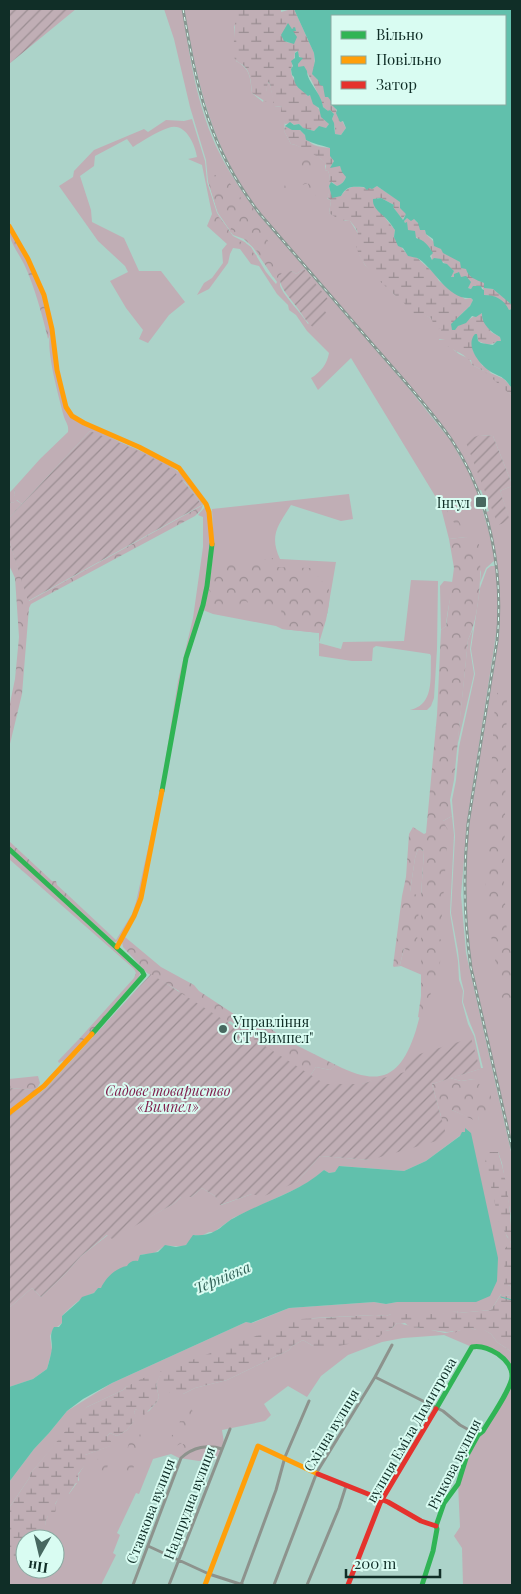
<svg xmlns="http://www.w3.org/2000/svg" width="521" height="1594" font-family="'Playfair Display',serif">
  <defs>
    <pattern id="forest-crowns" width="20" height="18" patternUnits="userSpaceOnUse" patternTransform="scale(1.25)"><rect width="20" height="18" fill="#c0aeb5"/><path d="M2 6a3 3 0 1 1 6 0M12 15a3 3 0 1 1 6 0" fill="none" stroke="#9b8e93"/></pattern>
    <pattern id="wetland-marsh" width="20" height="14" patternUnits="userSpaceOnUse" patternTransform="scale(1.25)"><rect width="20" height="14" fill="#c0aeb5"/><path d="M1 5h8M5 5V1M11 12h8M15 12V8" fill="none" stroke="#9b8e93"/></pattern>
    <pattern id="garden-furrows" width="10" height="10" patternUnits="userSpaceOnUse" patternTransform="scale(1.25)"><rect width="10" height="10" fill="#c0aeb5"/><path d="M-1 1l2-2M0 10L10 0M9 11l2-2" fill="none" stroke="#9b8e93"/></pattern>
  </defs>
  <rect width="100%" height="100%" fill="#acd3c9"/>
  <path fill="#c0aeb5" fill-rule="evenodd" d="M164,9H182C190,57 197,109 220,154C231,176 245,196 260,216L406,385L451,441L471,476L477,491L489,532L495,560L486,568L480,583L481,572L479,568L480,559L466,537L449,539L440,504L351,358L318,390L311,378C321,372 327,364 329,353L307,331L296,315L289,310L288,305L277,294L259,266L251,264L240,249L233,248L230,254L228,263L209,289L197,295L204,283L212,278L223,263L222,250L227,244L207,226L212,214L202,165L188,159L197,157C195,144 185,121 168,128C156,132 144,140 133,147L127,139L95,156L94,166L80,176L91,210L92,222L124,238L139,271H161L185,302L169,315L148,343L139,339L143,330L126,308L110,281L128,272L125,266L98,241L59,186L73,177L74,171L94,150L144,129L148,132L166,120L184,121L192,119L205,161L207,182L217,213L233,236L243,241L251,247L266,272L276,284L277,282L252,246L244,239L233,235L218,213L208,181L206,160L190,107L174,39ZM304,269L323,309L308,324C303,315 281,293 280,285C280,283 281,278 281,276L292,271L296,274Z
    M184,9H241L234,27L236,61C251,69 250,78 252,93L263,102L266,92L267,82L270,84L275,107L283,106V117L285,121L284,131L291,144C299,145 321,156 325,163V170L328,171C333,182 326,186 329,196L327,198L331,201L329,213L345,221H350L359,235V254L365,265L395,295L405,302L407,306L431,318L442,328L443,330L439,340H446C449,345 455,352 461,355C467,358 470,358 472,365L484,371L482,362L491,373L486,371L512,396V484L493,436L480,435L510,520L500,491L512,486V1147L472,968C465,920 464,873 469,825L499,635C502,591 496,554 486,512L489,511L481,490L478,491L464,460L438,420L261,214C212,150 198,86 184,9Z
    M51,333L68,413C84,422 100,432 116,440C149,456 189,466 203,505H202L185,482L90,431L22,504L17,500L13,503L10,502L9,500L15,495L14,488L40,459L68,432C69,425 66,423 64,417C60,401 44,345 51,333Z
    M349,494L353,519L341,521L291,505C278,526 269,535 280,559L336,562L326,620L319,643L341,649L343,642L404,641L411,580L438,581L437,649L434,698L431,706L427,710H410C435,704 430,677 431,656L430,654L376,646L373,648L372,661H352L319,656V633L282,629L276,626L213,614L203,610C214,577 214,543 212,509Z
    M205,507L207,510L210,538L209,567L202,604L184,658L172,736L138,905L120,938L116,942H114L66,899L69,896L116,940L132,914L136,902L160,794L178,681L193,618L203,547V517L198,515Z
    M491,566H496L498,594L497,628L467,824L461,895L466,953L512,1156V1223L502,1163L498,1152L503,1226L507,1237L511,1240L504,1285H508L512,1287V1292L511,1295L505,1296L501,1294L491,1310L458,1313L457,1311L443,1314H391L386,1316L375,1315L313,1318L126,1387L123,1390L87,1407L30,1474V1477L9,1508V1482L34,1449L49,1433L67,1411L112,1383L246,1322L252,1323L289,1308L374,1302L386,1304L397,1302L471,1136V1133L465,1132L426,1161L404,1171L340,1166L335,1172L329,1173L324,1170L312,1180L298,1188L233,1218L214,1232H209L201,1236L195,1235L186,1245C179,1248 173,1245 166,1246C161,1247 160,1250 156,1252C151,1255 146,1253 140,1255V1260C123,1268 111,1273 101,1289L98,1288L94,1293C82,1296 71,1307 62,1316V1323L52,1331L50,1336L52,1350L47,1369L33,1379L9,1387V1308L32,1288L41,1297L65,1274L81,1256L108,1235L112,1238L175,1203L181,1197H191L202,1188L215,1196L221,1205L252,1194L297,1182L320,1156L370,1160L452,1110L478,1121L482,1092L474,1079L461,1081L450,1078L480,1069L406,1073L362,1084H324L310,1076L316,1067L330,1070L336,1065C381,1088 401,1077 416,1030L439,946L437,937L443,821L452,816L454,835L450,913L458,961L459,980L463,991L462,1002L468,1024L474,1036L481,1068H483L475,1035L470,1023L463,1002L464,991L461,979L458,951L451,913L455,836L452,800L456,780L459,747L475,674L471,649L480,588L487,569Z
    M444,581L453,582C451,597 447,611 446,626L441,630L440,586Z
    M473,629L470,649L474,674L457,747L468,640Z
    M418,849L424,851L421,895L422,975L401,966L394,967L400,965L404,948L414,933L410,892L415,858Z
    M79,1039L83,1041L64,1062L62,1061L59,1063L58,1061Z
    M397,1323L445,1333L471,1328L476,1330L483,1329L491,1334L497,1342L512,1352V1372C507,1359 491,1349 478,1344L472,1347L444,1335L403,1338L382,1342L348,1355L321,1376L307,1397L288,1386L264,1404L271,1415L265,1421L222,1430L224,1443L216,1460L199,1461L179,1458L171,1454L153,1459L139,1494L136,1493L117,1533L120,1535L113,1553L116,1555L101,1585H9L10,1554L18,1557L25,1549V1569H55V1539L25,1540L22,1536V1535H27L46,1524L45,1522C49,1512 60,1501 60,1490L69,1494L79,1480L78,1475L84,1466L85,1455L110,1446L107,1436L110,1433L117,1436L127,1430L136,1418L134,1412L136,1409L144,1413L149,1411L156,1403L159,1397L156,1385L160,1375L164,1383L183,1394L195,1388L227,1380L289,1350L292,1346L303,1340L313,1346L390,1330Z
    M512,1379V1585H463L462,1548L454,1536L460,1527L458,1484L468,1455Z"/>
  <path fill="url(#forest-crowns)" d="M293,154C305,160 309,151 321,165L319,170L311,169L312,178H318L320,182L317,186L318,190L315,196L313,195L312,190L309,191L308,183L302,185H296L286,191L283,190L285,185L293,183V177L300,180L301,174L299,168L291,162V159H296L292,156Z
    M215,175L226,178L232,186L236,198L245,197L261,218L260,222L257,223C263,230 267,243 274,247L276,266H284V270L278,278L273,277L257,251L244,239L248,228L245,226L233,233L230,232L232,224H229L224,216L218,213L208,181L209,178Z
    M217,216C223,221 233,233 232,241L245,242L249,249L257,256L252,260L241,245L230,248L229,245L231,242L227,241L212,222L213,218Z
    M9,229L27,260L43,296L51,333L48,339C42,314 35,288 24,264C18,252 9,242 9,229Z
    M14,488L15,495L10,502L13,503L16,500L22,504L9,518V493Z
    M453,497L460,500V508L455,514L463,529L462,535L451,518L443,503L445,500Z
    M203,505L201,510L195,516L31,604L29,608L22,694L9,748V708L15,679L19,637L15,578L9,565V540L29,601Z
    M466,537L479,544C482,570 480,616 468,640L454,780L450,800L452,816L443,821L448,830L441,930L437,936L441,940L439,945L441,946L440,963L423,1019L418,1017L421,996V895L424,851L418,849L415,858L410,892L419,896L418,926L417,930H414V933L417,935L418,947L415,952L412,949L408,951L404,948L400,965L394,967L393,966L402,896L406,877L409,834L413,827L424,834L426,833L437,715L441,630L446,626L454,568L449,539Z
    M273,558L278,567L310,568L321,572L319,576L294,584L279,605H267L256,610L246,601L241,602L240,610L228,609L212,603L213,596L208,588L211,572L233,563Z
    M321,581L328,585C332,601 327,618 320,633L282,629L281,606L296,588Z
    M507,691L504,880L506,923L512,960V1020L508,1011L501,1006L504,1000L501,996L485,899L494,716L497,693Z
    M9,841L52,881H56L57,885L69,896L66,899L9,847Z
    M9,852L139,970L140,974L137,982L83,1041L79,1039L134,978L136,973L134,969L9,859Z
    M125,937L161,967L194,985L199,991L246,1022L251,1020L263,1023L286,1040L336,1065L330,1070L316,1067L310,1076L238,1032L237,1025L230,1021L226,1024L180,993L179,991L147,973L123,947L122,942Z
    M38,1076L40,1083L36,1090L9,1088V1079Z
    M450,1078L461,1081L474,1079L478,1081L482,1091H489L491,1095V1113L479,1116L478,1122L452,1110L453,1127L447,1138L432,1084Z
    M191,1408L195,1416L190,1421L189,1428L185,1429L184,1431L179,1430L178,1428L180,1421H185L187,1419L181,1415L180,1411H185Z
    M138,1434H140L142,1439H145L146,1443L141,1444L139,1448L135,1449V1458L132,1459C124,1450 128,1440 138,1434Z
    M174,1434H177L183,1440L182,1443L176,1446L172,1445L171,1436Z
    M196,1442L199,1444L198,1448L181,1457L178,1456L176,1450L182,1447L183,1444L190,1446Z
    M107,1449L111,1450C112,1459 107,1463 107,1471C107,1477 110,1483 110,1488L105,1484L103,1479L97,1477V1472L94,1468L93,1464Z
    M126,1460L134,1466L132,1472L129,1471L126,1474L122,1461Z"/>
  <path fill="url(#wetland-marsh)" fill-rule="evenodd" d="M241,9H281V12L288,10L287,9H294L314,53L316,77L323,86L346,128L341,135L335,134V128L332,119L334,114L330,110L328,111L323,107C322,101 310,76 306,71C304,69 300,68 298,67V64L301,58L298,55V51L295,52C295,58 292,64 291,70C290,79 303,89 308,96L310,95C315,105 323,114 329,124L326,128L319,127L314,131L303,128L299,124L294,125L292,123L285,124L283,118L280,116L282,106L274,107L270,84L268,82L266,92L268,99L266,102L252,93C251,84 251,74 245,67C242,63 236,63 234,57C233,54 235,18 236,15C238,13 240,11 241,9ZM287,26L292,29L295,28L293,31L295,38L292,43C286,43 284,41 282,35Z
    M285,126C289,128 297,128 301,131C307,135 307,142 314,145C319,147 324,147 330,148L334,161L331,166H340L346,177C344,182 342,184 337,186L332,182L329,186L331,192L341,196C352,179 363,192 377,186L401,202L406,214L402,220L393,207L394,205L381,198H377L386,219L395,230L394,237L405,252L416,257L435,274L439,281L465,299L471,298L473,300C470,311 455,313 458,326L481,312L491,332L500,337L501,341L488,345L478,341V336L473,351C477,358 481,363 485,370L484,371L472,365L471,360H468C463,352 452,351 445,344V340L438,339L442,328L436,330L431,318L421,314L415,317C408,312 407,303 399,299C385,285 365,271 358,252C352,236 366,239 350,221L340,220L329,213L331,201L327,197L329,196C325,188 333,182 328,171L325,170L326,166C322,157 318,157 310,153C303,150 299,145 291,144L284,131Z
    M407,218L414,219L425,230L426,234L441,249L460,262L476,279L484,283V288L493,289L509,301L510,303L512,305V309L509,310C501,301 495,296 483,295L484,290L482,287H475L471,289L468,288L469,279L461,277L458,272L454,278L450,276L454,271L443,262L432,260L431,250L408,230L404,221Z
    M486,371L504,379L512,388V396L485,372Z
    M490,1152H498C513,1197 512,1243 512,1290V1287L508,1285H504L505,1248L510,1244L511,1241C505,1235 504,1228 499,1222L485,1160Z
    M512,1292V1352L497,1342L491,1334L484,1330H476L471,1328L468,1330H459L455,1333L453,1331C443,1334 435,1328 426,1332L424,1329C417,1326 412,1330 405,1323L400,1324L397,1323L390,1330L385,1331L379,1337L335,1347L313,1346L303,1340L292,1346L289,1350L227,1380L195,1388L183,1394L173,1395L162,1387L163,1383L160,1376L156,1385L159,1397L156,1403L144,1415L136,1409L134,1412L138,1421H134L127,1430L117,1436L110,1433L107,1436L112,1443L111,1446L85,1455L86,1464L78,1474V1483H76L68,1495L60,1491V1496L55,1504L56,1510L53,1517L48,1516L45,1522L46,1524L35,1536L22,1535L25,1540V1549L18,1557L9,1555V1508L30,1477V1474L82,1411L87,1407L123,1390L126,1387L141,1379L301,1319L375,1315L386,1316L391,1314H443L445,1312L457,1311L458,1313L491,1310L502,1293L505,1296L511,1295Z"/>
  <path fill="url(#garden-furrows)" d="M9,9H76L9,64Z
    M304,269L331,303L323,309L330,317L318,330C307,325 303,315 296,306C289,297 266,273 292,271L296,274Z
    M90,431C116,442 144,451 168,467C182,477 192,492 202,505L28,601L9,540V518Z
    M480,435L493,436L512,484V486L500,491L510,521L498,525L465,440Z
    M151,974L325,1084H361L405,1072L407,1058L471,1038L480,1069L432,1084L447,1138L370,1160L320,1156L297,1182L262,1197L252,1194L220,1205L215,1196L202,1188L191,1197H181L175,1203L112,1239L107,1235L81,1256L65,1274L41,1297L32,1288L9,1308V1116L46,1088Z
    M9,1088L36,1090L9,1111Z"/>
  <path fill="#61c0ac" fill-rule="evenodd" d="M294,9H512V305L493,289L484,288V283C476,280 468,277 466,269L461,268L460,262L443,253L441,249L434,246L433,239L426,234L425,230H420L418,223L414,219L411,221L407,218L404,221L405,223L407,222L408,230L415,231L416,238C424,240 428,245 433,253L430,256L432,260L434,258L441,259L443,263L447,264L454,271L451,277H454V274L459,272L461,277L466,276L471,282L468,288L471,289L473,286H481L482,289L484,290V295C495,295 504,299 509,310L512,309L511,353L512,388C509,385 507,381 504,379C501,376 496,375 493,373C481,367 464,346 475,334H477L478,341L481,343L493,345L497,341H501L500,337C491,332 481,324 482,313L476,317L472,316L466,323L458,326L455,330H452L451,324L470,306L473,300L471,298C448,300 436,271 419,259C416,257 411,257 408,256L403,248L398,246L394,237L395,230C393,228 392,225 390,223C384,214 372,210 373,199L381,198L394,205L393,207L403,220L406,214L400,208V202L377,186L372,189L369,188L367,190L364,187C353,187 347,185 341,196L332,198L329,186L331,182L337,186C342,184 344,182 346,177L342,172L340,166L330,168L334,161L330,156V148C321,145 314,144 306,140L305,135L300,130H292L285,126L290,122L294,125L299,124L303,128L314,131L319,126L326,128L329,124L321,117L319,108L313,104L310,95L308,96C301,89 294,87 294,77L292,75L291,69L293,66L291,61L295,58V53L298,51L299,57L303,58L298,64V67L304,66L307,71C307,82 322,94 323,107L328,111L330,110L334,114L332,119L334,123L335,134L341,135L346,128L343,121L340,122L336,113L337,110L331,104V101L328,97H325L323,86L320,85L318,80L312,74L315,61L314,53ZM332,16H505V104H332Z
    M288,23L292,29L295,27L296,31H293L297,37L294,44L284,41L281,35Z
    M465,1128L471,1133L498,1258L497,1281L490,1296L476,1302H397L386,1304L374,1302L289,1308L251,1323L246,1322L112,1383L83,1399L67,1411L49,1433L34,1449L9,1482V1387L33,1379L47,1369C49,1362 51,1355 52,1348C52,1339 49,1335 54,1327H59L62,1323V1316L79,1301L82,1297L94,1293L98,1288H101C105,1279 115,1268 127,1266C129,1262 133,1260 138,1261L140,1255L158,1252L165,1245L176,1247L186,1245L193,1235C200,1236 209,1235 215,1231C222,1228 227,1221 234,1218C264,1201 298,1193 324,1170L329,1173L335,1172L339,1166L404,1171L426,1161L460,1136L462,1132H465Z"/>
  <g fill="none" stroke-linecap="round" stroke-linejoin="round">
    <path stroke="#61c0ac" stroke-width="1" d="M501,1297L512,1300"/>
    <path stroke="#8d938d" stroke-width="3" d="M375,1377L443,1411L460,1425L478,1435
      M148,1546L209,1574L243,1585
      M133,1585L181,1458C193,1447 208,1444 222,1449
      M169,1585L230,1429
      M241,1585L276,1490L285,1457L309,1401
      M274,1585L317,1472L375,1377L392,1345
      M307,1585L339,1508L346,1486"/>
    <path stroke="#30b455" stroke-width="5" d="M162,791L186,658L203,605L207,586L212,544
      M9,849L142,971L144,975L92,1034
      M422,1585L433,1551L437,1529L436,1526L444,1503L458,1484L467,1455L478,1435L483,1431C490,1419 512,1388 512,1376C512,1366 505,1359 498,1354C490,1349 481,1345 472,1347L436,1409"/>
    <path stroke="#ff9f0a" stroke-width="5" d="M9,226L28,259L44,295L52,329L57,370L66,407L72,416L84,423L139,447L179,468L206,504L209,512L212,544
      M117,947L134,916L141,898L162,791
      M9,1113L44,1086L92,1034
      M205,1585L258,1446L318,1474"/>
    <path stroke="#e5322d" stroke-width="5" d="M318,1474L388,1502L421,1521L436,1526
      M348,1585L380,1503L436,1409"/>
    <g stroke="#879791" stroke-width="3">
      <path id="rail" d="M183,9C197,89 209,148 260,214C298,258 336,302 374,346C400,376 428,406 451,439C490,497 504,572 497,641L468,824C463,874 464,919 471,968L512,1148"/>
    </g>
    <use href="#rail" stroke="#d9fcf2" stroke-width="1" stroke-dasharray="4" stroke-linecap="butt"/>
  </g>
  <g fill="#476860" stroke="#d9fcf2" stroke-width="2">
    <rect x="475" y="496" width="12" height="12" rx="2.5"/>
    <circle cx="223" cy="1029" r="5"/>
  </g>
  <g text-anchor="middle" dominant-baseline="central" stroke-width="4" stroke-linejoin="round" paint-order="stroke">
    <g font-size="14" fill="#102e27" stroke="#d9fcf2" text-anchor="end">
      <text x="470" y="502">Інгул</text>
      <text x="233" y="1021" text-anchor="start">Управління<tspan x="233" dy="16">СТ "Вимпел"</tspan></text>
    </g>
    <g font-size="14" font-style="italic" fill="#7f1b4a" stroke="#d9fcf2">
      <text x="168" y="1090">Садове товариство<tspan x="168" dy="16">«Вимпел»</tspan></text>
    </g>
    <g font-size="14" fill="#102e27" stroke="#d9fcf2">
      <text transform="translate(331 1430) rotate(-59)">Східна вулиця</text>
      <text transform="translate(411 1430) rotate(-60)">вулиця Еміла Димитрова</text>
      <text transform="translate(454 1464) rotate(-63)">Річкова вулиця</text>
      <text transform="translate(189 1503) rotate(-69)">Надпрудна вулиця</text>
      <text transform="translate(150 1511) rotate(-69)">Ставкова вулиця</text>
    </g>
    <g font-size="15" font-style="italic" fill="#2f5f55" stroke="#d9fcf2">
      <text transform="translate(222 1277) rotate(-23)">Тернівка</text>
    </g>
  </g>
  <rect width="521" height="1594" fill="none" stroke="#102e27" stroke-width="20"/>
  <rect x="331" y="15" width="175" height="90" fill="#d9fcf2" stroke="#89aaa1"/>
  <rect x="341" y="31" width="25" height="8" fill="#30b455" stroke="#89aaa1"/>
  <text x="376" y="40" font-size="15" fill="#102e27">Вільно</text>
  <rect x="341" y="56" width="25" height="8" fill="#ff9f0a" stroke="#89aaa1"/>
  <text x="376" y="65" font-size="15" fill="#102e27">Повільно</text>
  <rect x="341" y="81" width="25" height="8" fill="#e5322d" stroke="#89aaa1"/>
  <text x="376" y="90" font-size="15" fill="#102e27">Затор</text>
  <g transform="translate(40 1554) rotate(188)"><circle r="24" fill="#d9fcf2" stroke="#89aaa1"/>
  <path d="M0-4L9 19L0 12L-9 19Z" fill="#476860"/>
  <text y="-8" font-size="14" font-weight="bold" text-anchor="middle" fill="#102e27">Пн</text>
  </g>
  <path d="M346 1569v8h94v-8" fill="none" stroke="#102e27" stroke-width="2.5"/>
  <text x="354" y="1569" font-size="15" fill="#102e27" stroke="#d9fcf2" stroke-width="4" paint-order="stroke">200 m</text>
</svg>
